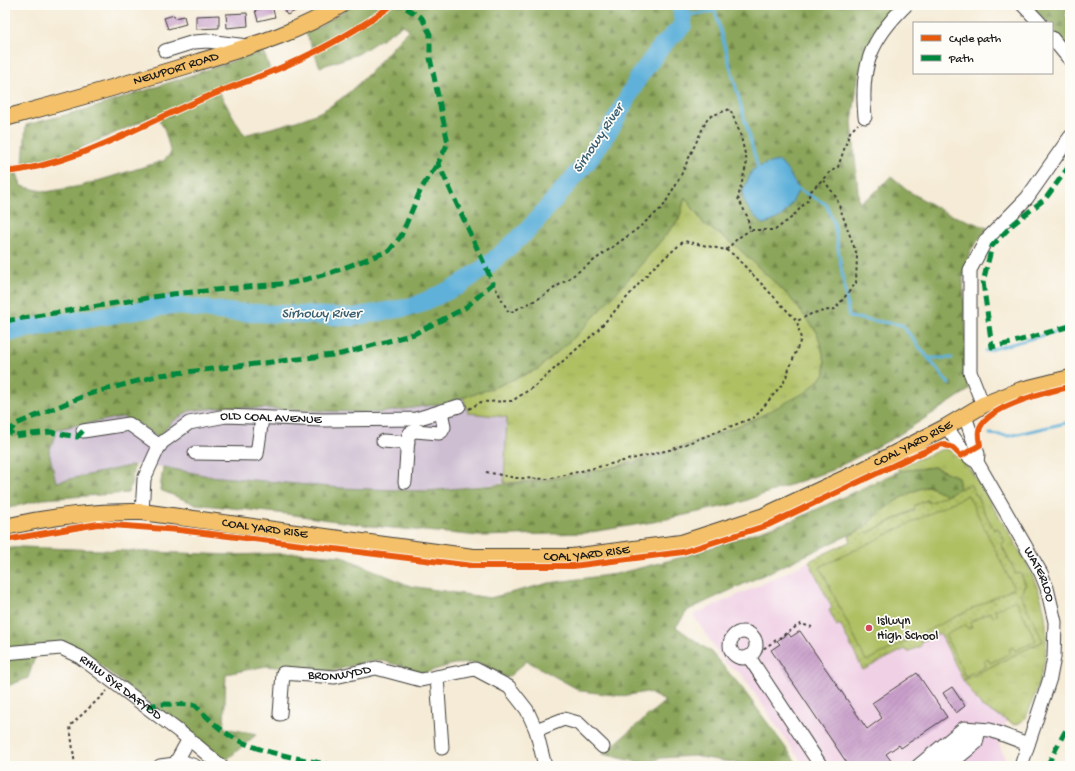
<svg xmlns="http://www.w3.org/2000/svg" width="1075" height="771" font-family="'Gochi Hand',sans-serif">
  <defs>
    <pattern id="grass-tufts" width="24" height="20" patternUnits="userSpaceOnUse"><rect width="24" height="20" fill="#afc064"/><path d="M3 7l-1-3M5 7V3M7 7l1-3M15 17l-1-3M17 17v-4M19 17l1-3" fill="none" stroke="#96a456"/></pattern>
    <pattern id="forest-firs" width="22" height="20" patternUnits="userSpaceOnUse"><rect width="22" height="20" fill="#8ba65a"/><path d="M5 1l3.5 6h-7zM16 11l3.5 6h-7z" fill="#71864a"/></pattern>
    <pattern id="park-dots" width="8" height="8" patternUnits="userSpaceOnUse"><rect width="8" height="8" fill="#afc064"/><path d="M2 2h.1M6 6h.1" fill="none" stroke="#96a456" stroke-width="1.8" stroke-linecap="round"/></pattern>
    <pattern id="building-hatch" width="6" height="6" patternUnits="userSpaceOnUse"><rect width="6" height="6" fill="#c99fca"/><path d="M-1 1l2-2M0 6l6-6M5 7l2-2" fill="none" stroke="#ac88ad"/></pattern>
  </defs>
  <rect width="100%" height="100%" fill="#fdfcf7"/>
  <filter id="ink" filterUnits="userSpaceOnUse"><feTurbulence type="fractalNoise" baseFrequency=".025" numOctaves="2"/><feDisplacementMap in="SourceGraphic" scale="8" xChannelSelector="R" yChannelSelector="G"/><feConvolveMatrix kernelMatrix="1 2 1 2 8 2 1 2 1" color-interpolation-filters="sRGB"/></filter>
  <filter id="wash" filterUnits="userSpaceOnUse"><feTurbulence type="fractalNoise" baseFrequency=".012" numOctaves="4" result="noise"/><feDisplacementMap in="SourceGraphic" scale="16" xChannelSelector="R" yChannelSelector="G"/><feGaussianBlur stdDeviation="0.9" result="paint"/><feColorMatrix in="noise" values="0 0 0 0 0 0 0 0 0 0 0 0 0 0 0 0 0 1.4 0 .05"/><feComposite in="paint" operator="in"/></filter>
  <g filter="url(#wash)">
    <rect width="100%" height="100%" fill="#f5ebd6"/>
    <path fill="#f0d0e5" d="M970,484L1012,723L1007,721L999,744L1005,758L1004,766H804L742,675L725,663L693,615L775,578L851,541L849,536L864,528L867,533Z"/>
    <path fill="#cebed2" d="M463,397L468,413L507,417L504,483L426,491L341,488L209,476L163,467L135,465L56,482L49,452L57,429L122,417L139,424L158,437L173,421L189,411L225,407L378,413L446,403Z"/>
    <path fill="url(#grass-tufts)" stroke="#666e40" d="M685,197L704,224L736,246L788,295L817,332L825,361V374C818,380 812,388 805,393C777,410 746,423 716,434C647,461 578,479 504,483L507,417L468,413L463,397L493,388L538,369L580,332L679,220Z
      M943,449C950,450 954,452 959,457C970,467 979,484 987,497C1007,530 1040,577 1045,616C1049,644 1044,672 1033,699C1029,710 1027,723 1013,725L1012,723L982,707L963,680L1043,641L1019,593L1023,587L1026,585L1020,573L1016,575L1001,543L998,528L994,530L970,484L960,489L958,477L934,467L899,471L897,468Z
      M928,486L948,495L929,503L927,500L914,506L915,509L867,533L864,528C883,508 902,494 928,486Z"/>
    <path fill="url(#forest-firs)" stroke="#54613b" d="M353,5H897L873,33L858,78L852,122L859,203L871,196L891,176L910,192L946,213L988,228L970,251L963,279L969,390L894,438L832,470L739,503L653,522L585,533L480,536L371,526L287,514L195,504L160,490L163,467L209,476L341,488L426,491L543,481L635,463L686,446L751,421L806,392L825,374V361L817,332L788,295L736,246L704,224L685,197L679,219L634,273L580,332L538,369L493,388L446,403L378,413L225,407L189,411L173,421L158,437L139,424L122,417L57,429L49,452L56,482L134,465L131,484L128,493L43,499L5,509V167L15,166L21,186L46,192L81,186L163,161L171,153L164,128L156,115L67,154L23,163L26,125L96,107L263,51L270,69L217,89L244,135C270,128 296,123 320,112C354,95 384,56 409,29L403,25L358,54L320,67L306,33L316,29Z
      M1030,5H1070L1065,15L1070,23V51L1052,28V23H1048Z
      M934,467L958,477L960,489L948,495L928,486C902,494 883,508 864,528L688,610L676,627L711,652L742,688L799,766H748L743,764L693,756L661,758L645,764L603,754L665,701L647,692L623,696L581,691L527,661L507,678L478,663L454,664L424,673L380,660L363,663L332,671L266,666L226,674L224,728L257,734L224,762L86,654L63,642L39,645L28,678L5,687V549L21,547L232,555L301,553L341,556L410,586L490,598L549,583L616,574L683,557L796,519L899,471Z"/>
    <path fill="url(#park-dots)" stroke="#666e40" d="M970,484L994,530L998,528L1005,541L1001,544L1016,574L1020,573L1026,585L1023,587L1024,591L1020,593L1043,641L963,680L940,633L920,642L921,646L907,652L905,649L863,670L840,624L837,626L829,610L832,608L809,561L851,541L849,536L864,528L867,533L915,510L914,506L927,500L929,503Z"/>
    <path fill="#afc064" stroke="#666e40" d="M968,495L1014,588L866,661L820,567Z
      M1016,600L1036,641L1015,651L1013,647L1009,649L1011,653L990,663L988,659L984,661L986,666L965,676L945,635L966,625L968,629L972,627L970,622L990,612L993,617L997,615L995,610Z"/>
    <path fill="#5eb1da" stroke="#3d667b" d="M778,161C789,169 791,179 799,189C789,209 785,219 763,224C755,217 741,204 743,191C745,184 750,177 752,170L766,164Z"/>
    <g fill="none" stroke-linecap="round" stroke-linejoin="round">
      <path stroke="#5eb1da" stroke-width="3" d="M682,16L715,11L758,168L761,169
        M796,188L826,204L834,223L849,317L902,325L949,384
        M986,351L1070,328
        M928,358H952
        M990,434L1009,436L1070,422"/>
      <path stroke="#5eb1da" stroke-width="18" d="M5,334L23,329L172,305L228,312L352,317L415,306L458,286L487,266L527,231L587,162L612,126L640,75L661,47L683,25L681,5"/>
    </g>
    <g id="blocks">
      <path fill="url(#building-hatch)" d="M281,5H301L302,8L287,15Z
        M272,6L275,17L258,21L255,10Z
        M247,13L248,26L227,28L226,14Z
        M174,15L175,18L184,16L186,24L168,29L164,18Z
        M219,15V28L196,29V16Z
        M800,631L867,729L882,718L872,703L917,673L947,717L901,748L899,745L886,754L892,762L885,766H849L771,650L780,644L777,641L788,633L791,637Z
        M952,687L965,706L956,713L943,693Z"/>
    </g>
  </g>
  <g filter="url(#ink)">
    <use href="#blocks" fill-opacity="0" stroke="#3d3b38" stroke-width="1"/>
    <g fill="none" stroke-linecap="round" stroke-linejoin="round">
      <g stroke="#3d3b38" stroke-width="15">
        <g id="minor">
          <path d="M1023,5L1040,23"/>
          <path d="M1052,38L1070,60"/>
          <path d="M165,51L194,42L208,41L247,46"/>
          <path d="M865,117C860,67 870,40 906,5"/>
          <path d="M983,405L970,372V270L986,240L1027,198L1070,137"/>
          <path d="M965,416L978,454L977,462"/>
          <path id="s1" d="M946,427C956,438 963,456 977,462L1041,573L1047,588L1055,622L1054,657L1050,678L1021,766"/>
          <path d="M83,431L129,424L160,446"/>
          <path d="M383,441L408,443"/>
          <path d="M195,453L257,454L262,418"/>
          <path d="M405,482L408,437L410,433L415,431L439,433L442,431L444,427L441,411"/>
          <path id="s2" d="M142,512L144,479L160,444L189,423L226,416L323,420L416,419L459,406"/>
          <circle cx="743" cy="645" r="13"/>
          <path id="s3" d="M5,653L61,648L80,657L189,739L221,766"/>
          <path d="M749,657L821,766"/>
          <path d="M437,677L442,748"/>
          <path id="s4" d="M280,714L283,673L335,677L376,668L421,680L475,669L509,687L527,710L536,730L545,766"/>
          <path d="M536,730L564,719L578,723L603,747"/>
          <path d="M178,760L195,766"/>
          <path d="M160,766L175,764L189,739"/>
          <path d="M918,766L964,728L990,730L1028,744"/>
          <path d="M933,766L979,730"/>
          <path d="M948,766L976,743L979,730"/>
        </g>
      </g>
      <g stroke="#3d3b38" stroke-width="18">
        <g id="major">
          <path id="s5" d="M5,118C68,101 130,83 192,64C243,48 295,35 341,5"/>
          <path id="s6" d="M5,527C51,516 95,511 142,512L473,557H572L681,543L764,516L863,470L946,427L983,405L1021,390L1070,378"/>
        </g>
      </g>
      <path stroke="#3d3b38" stroke-width="2" stroke-dasharray="3 3" stroke-linecap="butt" d="M726,250L734,255L797,321L813,313L835,309L856,283L857,255L836,197L823,179
        M493,283L509,313L538,299L571,277L636,230L663,207L680,177L708,117L730,109L740,133L747,162L738,198L747,216L750,230H775L791,218L808,200L810,192L829,173L838,167L850,132L858,124
        M469,409L481,402L512,401L535,386L597,331L654,267L684,241L726,250L738,238L750,230
        M486,472L516,478L548,479L673,449L755,417L784,382L801,339L797,321
        M758,650L763,649L800,624L812,627
        M75,766L70,726L107,691"/>
      <use href="#minor" stroke="#fff" stroke-width="13"/>
      <use href="#major" stroke="#f4c16b" stroke-width="16"/>
      <path stroke="#00873e" stroke-width="5" stroke-dasharray="10 5" stroke-linecap="butt" d="M1070,165L1046,198L1012,225L992,246L983,282L992,347L1011,343L1070,326
        M5,321L172,294L291,283L327,274L389,251L401,236L421,189L438,163
        M83,431L77,437L51,432L13,436L10,431L16,424L89,394L160,375L341,354L414,334L465,308L493,283L438,163L448,143L430,58V34L422,18L401,5
        M147,707L158,704L195,705C208,718 221,732 238,740C267,755 302,758 334,766
        M1047,766L1070,722"/>
      <g stroke="#fdfcf7" stroke-width="8">
        <path id="cycleway" d="M5,172C75,165 136,127 200,100C229,87 259,78 287,65C323,49 361,28 392,5
          M5,540L98,524L179,530L473,566H573L683,552L768,525L907,459L942,444L953,448L961,456L980,445C979,438 977,430 982,424C995,405 1048,391 1070,387"/>
      </g>
      <use href="#cycleway" stroke="#e8590c" stroke-width="6"/>
    </g>
  </g>
  <circle fill="#d1495b" stroke="#fdfcf7" stroke-width="1.5" cx="869" cy="628" r="4"/>
  <g text-anchor="middle" dominant-baseline="central" stroke-width="3.5" stroke-linejoin="round" paint-order="stroke">
    <g font-size="13" fill="#1c1c1c" stroke="#fdfcf7">
      <text stroke="none"><textPath href="#s5" startOffset="178">NEWPORT ROAD</textPath></text>
      <text stroke="none"><textPath href="#s2" startOffset="190">OLD COAL AVENUE</textPath></text>
      <text stroke="none"><textPath href="#s6" startOffset="934">COAL YARD RISE</textPath></text>
      <text stroke="none"><textPath href="#s6" startOffset="262">COAL YARD RISE</textPath></text>
      <text stroke="none"><textPath href="#s6" startOffset="586">COAL YARD RISE</textPath></text>
      <text stroke="none"><textPath href="#s1" startOffset="176">WATERLOO</textPath></text>
      <text stroke="none"><textPath href="#s4" startOffset="98">BRONWYDD</textPath></text>
      <text stroke="none"><textPath href="#s3" startOffset="128">RHIW SYR DAFYDD</textPath></text>
    </g>
    <g font-size="13" fill="#1c1c1c" stroke="#fdfcf7" text-anchor="start">
      <text x="877" y="621">Islwyn<tspan x="877" dy="15">High School</tspan></text>
    </g>
    <g font-size="14" font-style="italic" fill="#3a5f71" stroke="#fdfcf7">
      <text transform="translate(599 139) rotate(-56)">Sirhowy River</text>
      <text x="321" y="314">Sirhowy River</text>
    </g>
  </g>
  <rect width="1075" height="771" fill="none" stroke="#fdfcf7" stroke-width="20"/>
  <rect x="913" y="22" width="140" height="52" fill="#fdfcf7" stroke="#a3a29f"/>
  <rect x="921" y="35" width="20" height="6" fill="#e8590c" stroke="#a3a29f"/>
  <text x="949" y="42" font-size="12" fill="#1c1c1c">Cycle path</text>
  <rect x="921" y="55" width="20" height="6" fill="#00873e" stroke="#a3a29f"/>
  <text x="949" y="62" font-size="12" fill="#1c1c1c">Path</text>
</svg>
